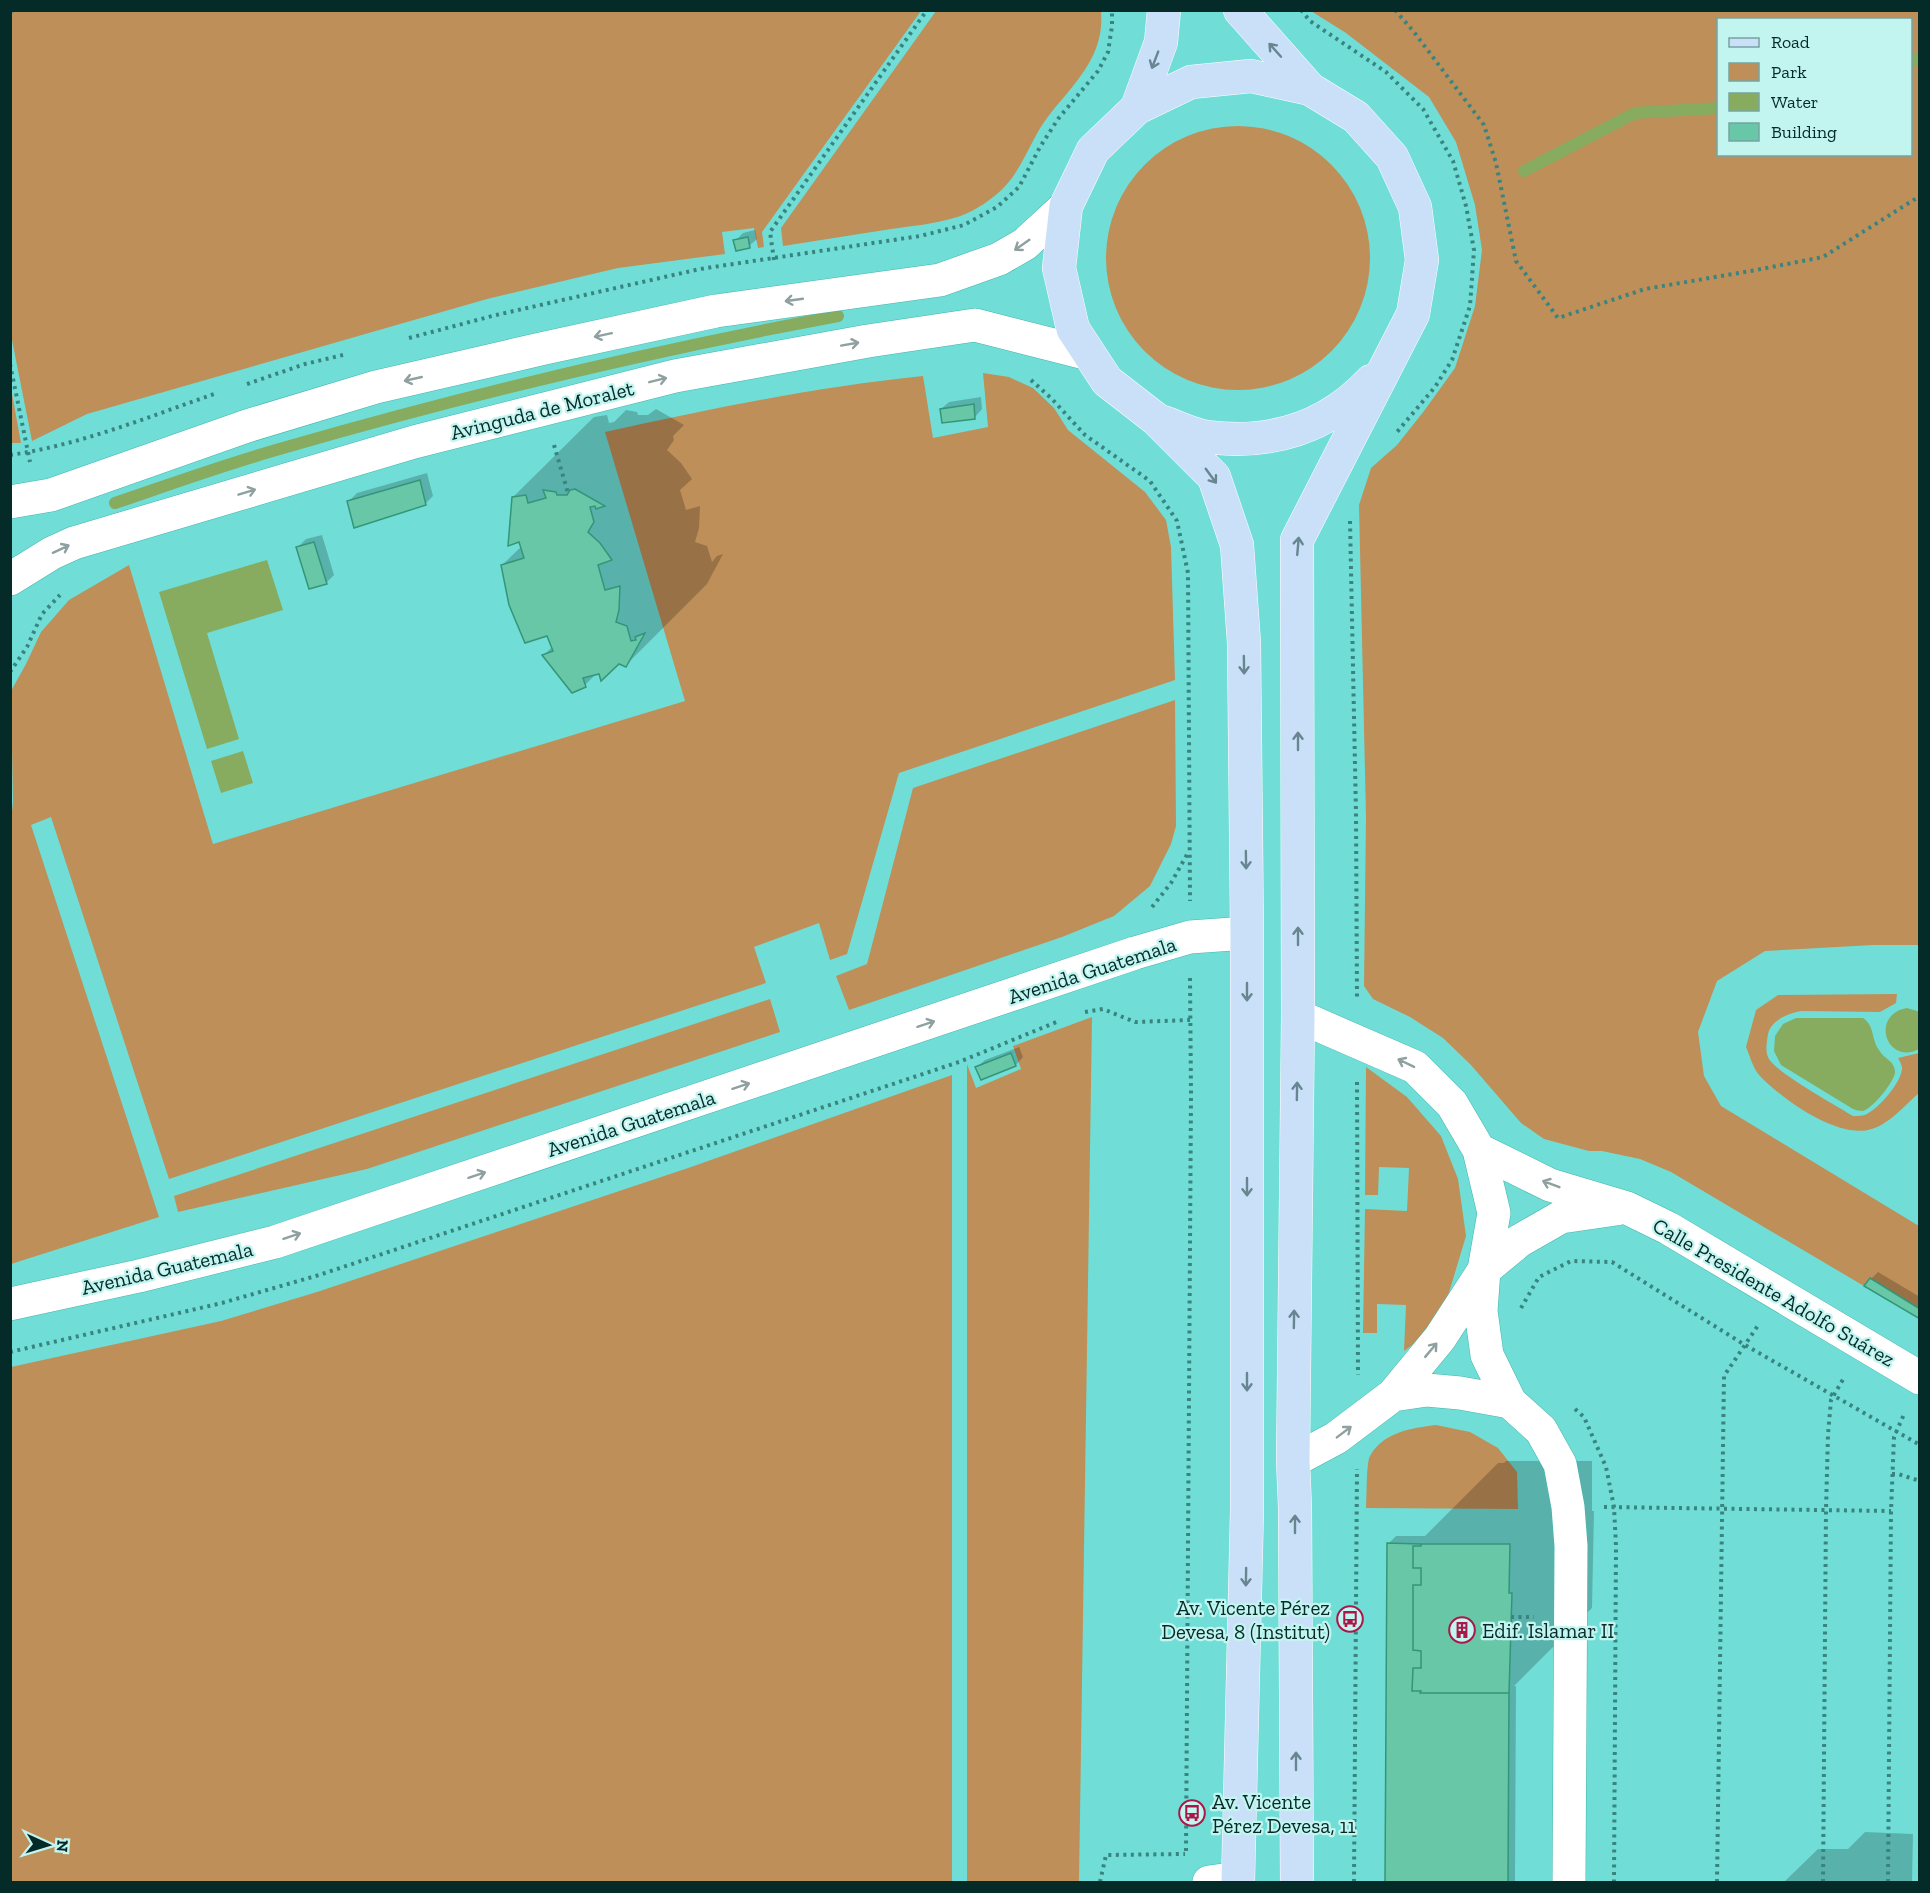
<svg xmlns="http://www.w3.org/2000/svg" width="1930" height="1893" font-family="'Zilla Slab',serif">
  <rect width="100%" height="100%" fill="#70ded7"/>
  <path fill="#be8f58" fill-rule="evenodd" d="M10,11L11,10L921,11L762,232L764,247L758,248L754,228L722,232L725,254L618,268L487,299L87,414L32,441L11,335Z
    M936,11H1101C1105,55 1076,82 1050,114C1033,135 1025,163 1007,184C995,198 973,213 954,218C934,224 912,226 891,229C855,235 819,240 783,246L781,228Z
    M1311,11H1919V945H1873L1765,951L1717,981L1698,1032L1704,1076L1721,1106L1919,1226V1309L1870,1278L1864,1286L1671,1172L1640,1159L1602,1151H1589L1544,1139L1521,1123L1471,1065L1443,1038L1410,1017L1373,999L1364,986L1366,817L1359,505L1371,468L1397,445L1424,411L1455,368L1475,306L1482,250L1475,205L1456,142L1429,97L1346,33ZM1718,20H1910V154H1718Z
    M1106 258a132 132 0 1 1 264 0a132 132 0 1 1-264 0Z
    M983,373L1009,377L1033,388L1054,408L1068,430L1145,492L1166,520L1171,547L1175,680L899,773L847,954L830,960L819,923L754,947L766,983L169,1179L51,817L31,825L159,1217L11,1264L10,831L13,802L11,691L26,664L41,632L69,600L129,565L213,844L685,701L605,432C710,409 815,387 923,376L933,438L988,427Z
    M11,388L21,443H11Z
    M1175,700L1176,826L1171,844L1150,886L1114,916L1062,937L849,1010L836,976L867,964L913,788Z
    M1897,994L1896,1003L1880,1012L1801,1011C1789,1013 1771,1020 1768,1034C1767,1041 1765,1050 1768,1057C1773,1071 1837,1106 1853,1116C1858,1116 1863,1116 1867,1114C1879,1108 1903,1081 1902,1067C1901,1064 1900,1061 1898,1058L1919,1053V1093C1905,1105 1888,1126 1868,1130C1835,1137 1782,1099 1760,1076C1753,1069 1750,1056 1746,1047L1756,1010L1778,995Z
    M770,999L780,1032L367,1169L178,1212L174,1196Z
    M1092,1017L1079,1882H967V1064L976,1088L1021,1069L1013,1046Z
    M1366,1067L1407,1097L1441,1136L1458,1179L1466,1236L1444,1309L1415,1343L1404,1351L1406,1305L1377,1304V1333H1363L1365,1209L1407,1211L1409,1168L1379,1167L1378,1195H1365Z
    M952,1075V1882H11V1367L221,1321L317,1292L691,1167Z
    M1436,1425L1470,1432L1498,1448L1517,1472L1518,1509L1366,1508C1367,1497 1366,1463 1370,1456C1383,1432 1412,1428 1436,1425Z"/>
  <path fill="#87ab5f" d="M267,560L283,610L207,633L239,739L207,749L159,592Z
    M243,751L253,783L221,793L211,761Z
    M1907,1008L1920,1012L1919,1049C1887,1066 1869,1015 1907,1008Z
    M1796,1018H1863C1875,1026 1871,1039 1879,1050C1884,1059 1895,1061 1895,1072C1895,1081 1872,1109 1863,1111C1859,1111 1856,1110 1853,1109L1781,1065L1774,1051L1775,1036L1783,1024Z"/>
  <path fill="#0003" d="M755,230L757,239L749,246L735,241L743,233Z
    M981,397L982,409L975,417L941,409L949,402Z
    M656,409L684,425L673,436L674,440L667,450L681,463L692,479L680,490L686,510L700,506L699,528L695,542L707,546L712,562L717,556L723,554L707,584L626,665L618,662L598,672L585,685L544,655L553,646L548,634L502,565L522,546L513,497L594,417L607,415L609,423L614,422L626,410L637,412L638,415H648Z
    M427,473L433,496L425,504L349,501L357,493Z
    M322,535L334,575L326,583L298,547L306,539Z
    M1019,1047L1023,1057L1016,1065L977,1067L985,1060Z
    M1878,1272L1920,1297V1317L1871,1279Z
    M1506,1461H1592V1511H1594L1592,1608L1514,1686H1516L1515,1882H1387L1389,1543L1396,1536H1425L1498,1463H1504Z
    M1865,1832L1913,1834L1912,1882H1784L1818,1849H1848Z"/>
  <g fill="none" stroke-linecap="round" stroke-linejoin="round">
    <path stroke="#87ab5f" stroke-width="12" d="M1910,62L1920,58
      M1524,171L1635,113L1718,108
      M115,503C171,484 226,464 283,448C466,395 651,351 838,316"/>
  </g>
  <path fill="#68c7a7" stroke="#339678" stroke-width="1.5" d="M748,237L750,248L736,251L733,240Z
    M974,404L975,419L942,423L940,409Z
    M420,480L426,505L354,528L347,501Z
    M575,489L605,506L596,509L595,506L590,507L594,522L588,532L600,543L612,560L598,565L605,590L620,586L619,610L616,622L627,626L631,641L636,640L635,637L645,633L626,667L619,664L601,681L599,674L583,678L586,687L572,693L542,655L553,651L547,636L525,643L509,605L501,565L524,558L519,542L508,546L512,497L526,495L528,503L546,498L543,490L556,492L557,495H567L570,490Z
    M314,542L327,584L309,589L296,547Z
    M1011,1053L1016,1066L981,1080L975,1067Z
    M1870,1278L1920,1309V1319L1864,1286Z
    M1387,1543L1421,1544V1546H1413V1568H1421V1585H1413V1650L1421,1651V1668H1413L1412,1691H1421L1420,1693H1509L1508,1882H1385Z
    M1421,1544H1510L1509,1593H1512L1509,1693H1420L1421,1691H1412L1413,1668H1421V1651L1413,1650V1585H1421V1568H1413V1546H1421Z"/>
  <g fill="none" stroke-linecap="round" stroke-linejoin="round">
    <g stroke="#42b5ae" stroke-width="34">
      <path id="minor" d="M10,502L51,495L247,426L376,387L545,348L716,311L940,280L999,259L1025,244L1066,206
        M10,579L52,553L74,543L414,442L675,376L868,341L975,325L1089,354
        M1298,1016L1415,1067L1452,1104L1479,1150L1550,1185L1627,1208L1668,1228L1920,1378
        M1479,1150L1494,1213L1484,1270L1481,1311L1487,1355L1510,1402L1541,1430L1560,1464L1568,1507L1571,1546L1569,1882
        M10,1304L139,1276L275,1242L1135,953L1190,937L1247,933
        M1393,1395L1440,1338L1484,1270L1519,1241L1561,1217L1616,1209
        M1293,1461L1336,1438L1393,1395L1427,1390L1460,1393L1510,1402
        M1209,1882L1238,1878"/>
    </g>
    <g stroke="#fff" stroke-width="34">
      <path id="major" d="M1240,10L1310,89L1356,117L1392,157L1415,207L1422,260L1413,314L1297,540L1298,1016L1293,1461L1295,1507L1297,1882
        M1137,108L1161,42L1164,10
        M1163,422C1177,427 1193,435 1207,437C1270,445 1327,428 1371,381
        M1238,1882L1247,1510V933L1244,643L1237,545L1214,477L1156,419L1107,381L1073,329L1059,268L1066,206L1093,150L1137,108L1191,82L1251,76L1310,89"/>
    </g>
    <path stroke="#3a8480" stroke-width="4" stroke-dasharray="3 4.5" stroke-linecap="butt" d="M1301,10L1310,21L1386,72L1423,109L1453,161L1466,206L1474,250L1470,306L1452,360L1435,387L1397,432
      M1395,10L1414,32L1484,125L1496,163L1516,261L1558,318L1645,289L1751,271L1823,257L1920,196
      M10,12L13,10
      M774,260L770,232L927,10
      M409,338L496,315L700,269L920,236L964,225L997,207L1019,187L1040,147L1058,119L1098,71L1108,52L1112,26V10
      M10,364L30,462
      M1031,380L1052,399L1085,435L1150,481L1177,521L1188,573L1190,901
      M247,384L305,364L343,355
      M554,445L568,493
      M10,455C80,445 148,417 214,394
      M1350,521L1356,814L1357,1000
      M10,672L27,647L42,614L60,595
      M1152,907L1171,883L1189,851
      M1085,1012L1103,1009L1135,1022L1190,1020
      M1357,1082L1358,1375
      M1521,1308L1539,1277L1571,1261L1612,1262L1745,1345L1920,1445
      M10,1352L222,1303L319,1275L959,1062L1059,1021
      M1575,1409L1584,1417L1606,1467L1614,1507L1616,1546L1614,1882
      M1892,1474H1898L1920,1481
      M1604,1507L1891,1511
      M1511,1617H1534
      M1186,1851L1191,1094L1190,977
      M1100,1882L1106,1855L1185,1854
      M1354,1882L1357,1469
      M1717,1882L1724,1376L1759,1324
      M1823,1882L1826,1510L1828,1434L1831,1400L1845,1376
      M1888,1882L1891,1511L1894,1437L1905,1412"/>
    <use href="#minor" stroke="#fff" stroke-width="33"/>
    <use href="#major" stroke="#c9e0f8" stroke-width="33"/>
  </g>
  <defs><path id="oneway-shaft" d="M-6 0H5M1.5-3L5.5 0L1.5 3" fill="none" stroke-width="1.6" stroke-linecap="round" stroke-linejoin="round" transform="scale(1.5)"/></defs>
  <g stroke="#678690">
    <use href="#oneway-shaft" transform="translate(1275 50) rotate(-132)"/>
    <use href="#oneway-shaft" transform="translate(1155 60) rotate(111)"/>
    <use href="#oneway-shaft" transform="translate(1211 476) rotate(54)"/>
    <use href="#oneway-shaft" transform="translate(1298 546) rotate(-85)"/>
    <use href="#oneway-shaft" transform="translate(1244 665) rotate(89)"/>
    <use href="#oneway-shaft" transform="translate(1298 741) rotate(-90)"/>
    <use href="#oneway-shaft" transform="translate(1246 860) rotate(89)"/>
    <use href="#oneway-shaft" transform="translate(1298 936) rotate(-90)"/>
    <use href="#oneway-shaft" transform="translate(1247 992) rotate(90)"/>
    <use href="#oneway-shaft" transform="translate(1297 1091) rotate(-89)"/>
    <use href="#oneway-shaft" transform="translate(1247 1187) rotate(90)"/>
    <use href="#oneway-shaft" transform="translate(1294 1319) rotate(-89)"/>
    <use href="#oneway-shaft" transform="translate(1247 1382) rotate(90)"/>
    <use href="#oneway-shaft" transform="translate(1295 1524) rotate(-90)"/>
    <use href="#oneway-shaft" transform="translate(1246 1577) rotate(91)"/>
    <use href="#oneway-shaft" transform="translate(1296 1761) rotate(-90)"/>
  </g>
  <g stroke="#8ea09f">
    <use href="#oneway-shaft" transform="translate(1022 245) rotate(145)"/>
    <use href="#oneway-shaft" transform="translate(794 300) rotate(172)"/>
    <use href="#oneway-shaft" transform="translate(603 335) rotate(168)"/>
    <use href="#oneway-shaft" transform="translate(850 344) rotate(-10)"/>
    <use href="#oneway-shaft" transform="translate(413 379) rotate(167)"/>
    <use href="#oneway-shaft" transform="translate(658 380) rotate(-14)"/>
    <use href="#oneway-shaft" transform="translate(247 492) rotate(-17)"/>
    <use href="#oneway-shaft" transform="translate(61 549) rotate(-25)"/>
    <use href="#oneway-shaft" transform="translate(926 1024) rotate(-18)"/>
    <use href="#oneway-shaft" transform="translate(1406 1063) rotate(-154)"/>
    <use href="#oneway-shaft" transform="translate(741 1086) rotate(-18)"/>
    <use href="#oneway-shaft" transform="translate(477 1175) rotate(-18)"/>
    <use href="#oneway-shaft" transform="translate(1551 1184) rotate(-159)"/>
    <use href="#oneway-shaft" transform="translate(292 1236) rotate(-18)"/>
    <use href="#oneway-shaft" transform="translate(1431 1350) rotate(-50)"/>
    <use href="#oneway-shaft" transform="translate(1344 1432) rotate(-37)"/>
  </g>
  <defs>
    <g id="bus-ring" transform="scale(1.35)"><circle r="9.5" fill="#c3f5f0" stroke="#ab1748" stroke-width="1.5"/><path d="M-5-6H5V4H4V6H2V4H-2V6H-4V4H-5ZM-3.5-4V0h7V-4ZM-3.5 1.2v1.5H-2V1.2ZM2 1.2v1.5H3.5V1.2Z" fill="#ab1748"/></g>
    <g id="building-ring" transform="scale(1.35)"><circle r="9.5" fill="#c3f5f0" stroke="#ab1748" stroke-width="1.5"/><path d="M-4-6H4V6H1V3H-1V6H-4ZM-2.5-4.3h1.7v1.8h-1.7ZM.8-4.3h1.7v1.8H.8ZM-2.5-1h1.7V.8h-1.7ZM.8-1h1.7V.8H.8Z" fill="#ab1748"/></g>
  </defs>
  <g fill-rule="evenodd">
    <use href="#bus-ring" x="1350" y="1619"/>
    <use href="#building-ring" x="1462" y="1630"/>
    <use href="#bus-ring" x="1192" y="1813"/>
  </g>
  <g text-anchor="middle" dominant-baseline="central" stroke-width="4.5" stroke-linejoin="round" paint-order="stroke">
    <g font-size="21" fill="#052b29" stroke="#c3f5f0">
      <text transform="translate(542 410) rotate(-14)">Avinguda de Moralet</text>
      <text transform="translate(1092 970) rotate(-18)">Avenida Guatemala</text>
      <text transform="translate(631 1123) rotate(-18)">Avenida Guatemala</text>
      <text transform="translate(167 1268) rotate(-13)">Avenida Guatemala</text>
      <text transform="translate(1774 1292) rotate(30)">Calle Presidente Adolfo Suárez</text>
    </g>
    <g font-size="21" fill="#052b29" stroke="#c3f5f0" text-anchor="start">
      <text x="1330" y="1607" text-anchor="end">Av. Vicente Pérez<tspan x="1330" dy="24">Devesa, 8 (Institut)</tspan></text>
      <text x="1482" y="1630">Edif. Islamar II</text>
      <text x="1212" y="1801">Av. Vicente<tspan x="1212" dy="24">Pérez Devesa, 11</tspan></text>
    </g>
  </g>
  <rect width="1930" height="1893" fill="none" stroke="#052b29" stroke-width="24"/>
  <rect x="1717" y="18" width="195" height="138" fill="#c3f5f0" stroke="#77a4a0" stroke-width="1.5"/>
  <rect x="1729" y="38" width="30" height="9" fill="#c9e0f8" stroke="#77a4a0" stroke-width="1.5"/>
  <text x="1771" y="48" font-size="18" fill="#052b29">Road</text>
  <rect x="1729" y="63" width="30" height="18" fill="#be8f58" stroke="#77a4a0" stroke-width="1.5"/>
  <text x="1771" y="78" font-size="18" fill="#052b29">Park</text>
  <rect x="1729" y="93" width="30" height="18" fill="#87ab5f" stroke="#77a4a0" stroke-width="1.5"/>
  <text x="1771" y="108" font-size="18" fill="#052b29">Water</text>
  <rect x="1729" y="123" width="30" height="18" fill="#68c7a7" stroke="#77a4a0" stroke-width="1.5"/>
  <text x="1771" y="138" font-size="18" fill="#052b29">Building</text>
  <g transform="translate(48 1845) rotate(94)" stroke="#c3f5f0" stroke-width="4.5" paint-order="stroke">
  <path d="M0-4.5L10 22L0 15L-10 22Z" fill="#052b29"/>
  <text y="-9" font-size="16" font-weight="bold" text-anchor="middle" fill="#052b29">N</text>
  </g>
</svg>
